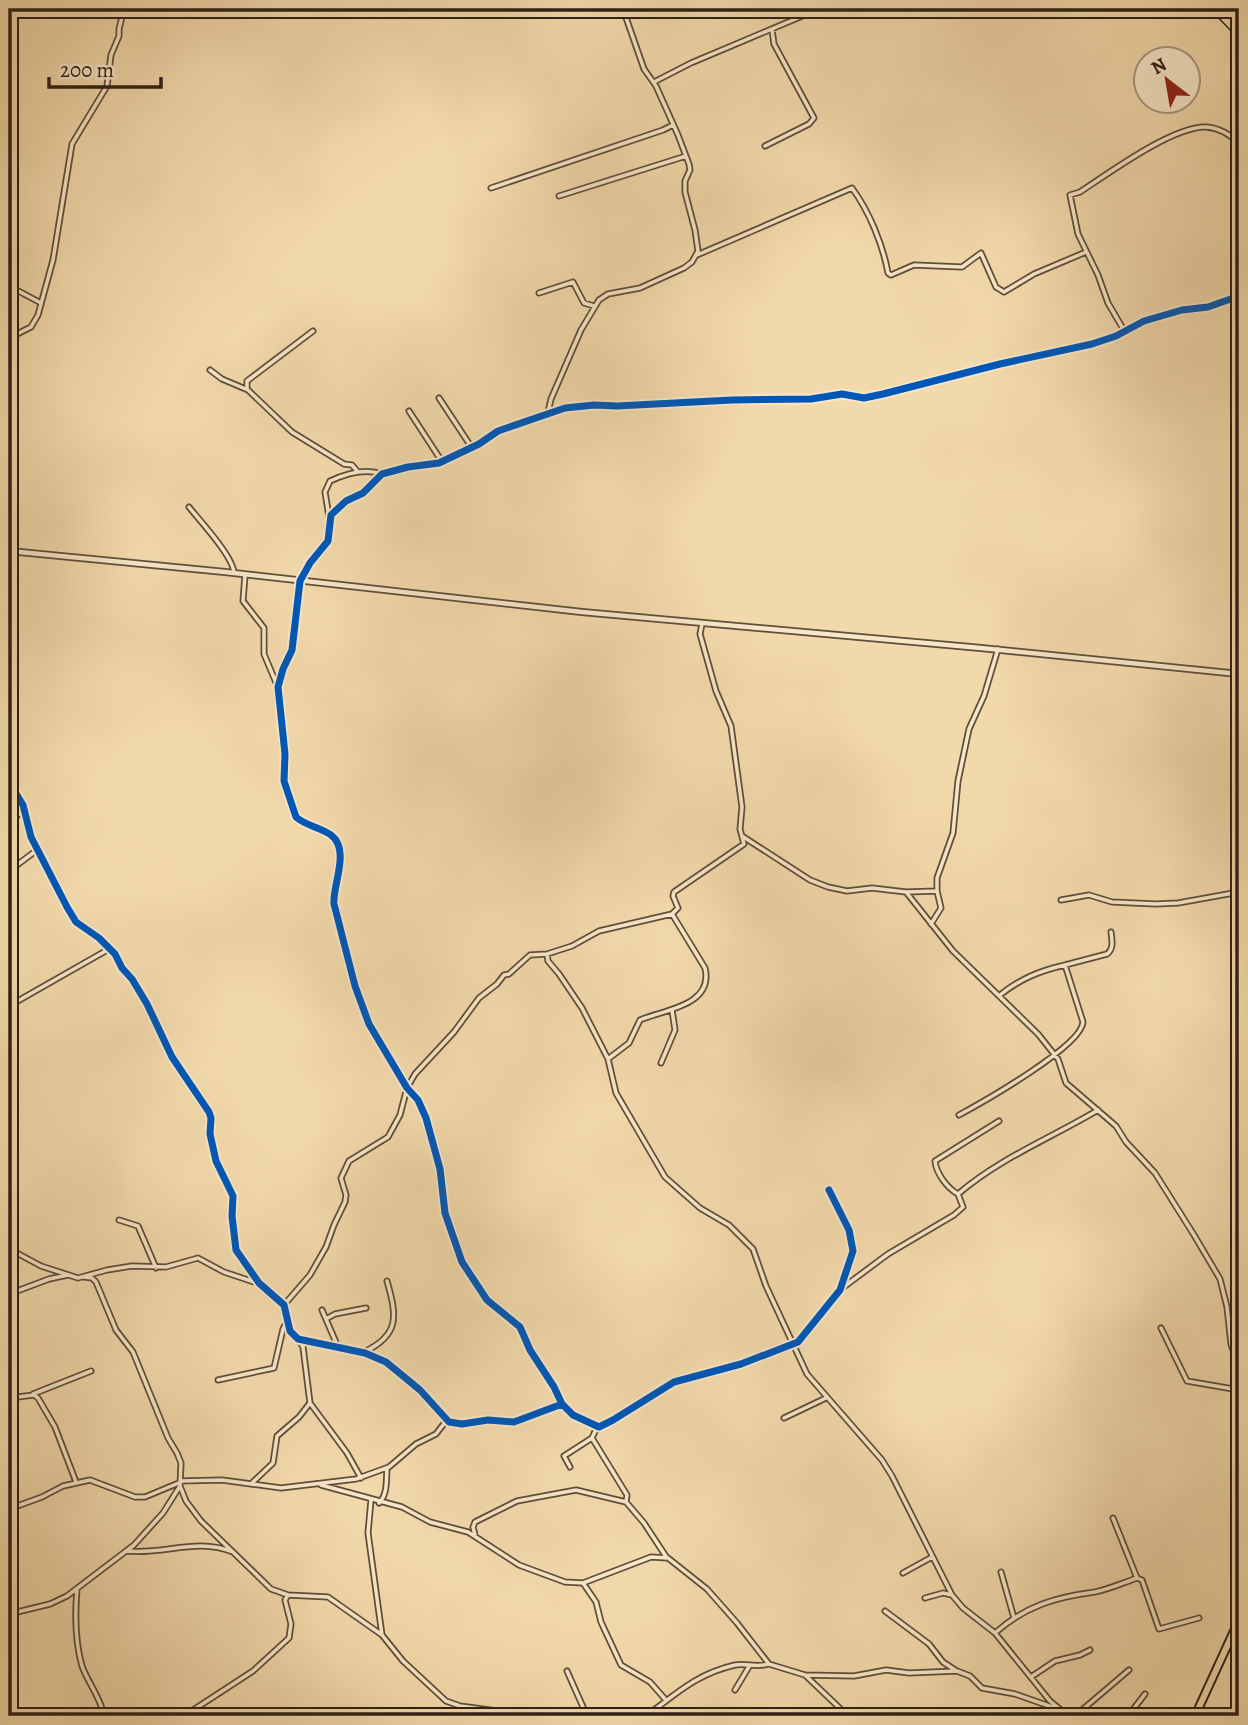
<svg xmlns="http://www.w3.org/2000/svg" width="1248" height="1725" font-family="Alegreya,serif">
  <rect width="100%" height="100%" fill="#f2d9ab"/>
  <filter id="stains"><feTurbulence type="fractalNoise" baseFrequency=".00286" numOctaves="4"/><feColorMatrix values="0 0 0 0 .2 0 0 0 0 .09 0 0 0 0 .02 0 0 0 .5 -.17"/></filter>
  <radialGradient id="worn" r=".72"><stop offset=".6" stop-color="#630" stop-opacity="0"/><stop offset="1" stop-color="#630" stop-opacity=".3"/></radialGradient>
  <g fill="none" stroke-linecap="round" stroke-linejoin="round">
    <g stroke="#5f4e39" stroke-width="7">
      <path id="minor" d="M654,82L691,63L819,9
        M765,146L809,124L814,118L774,44L772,30
        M491,188L663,130L673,125
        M559,196L686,156
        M697,255L852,188C869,211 883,245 888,273L891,275L914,265L962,267L981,253L996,287L1004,292L1034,274L1086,252
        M9,286L41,303
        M539,293L573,282L584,303L594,306
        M1125,332L1108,303L1098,275L1078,234L1070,195L1080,192C1109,173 1173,126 1206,127C1220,128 1230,134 1239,144
        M9,338L31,327L38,315L53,260L72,144L107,86L111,55L119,36V29L124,9
        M210,370L222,379L248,390L292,432L344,464L352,465L358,472
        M247,388V381L313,331
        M439,398L472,448
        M409,411L439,457L445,459
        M548,412L551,399L581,330L599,300L608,294L640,288L684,268L692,262L698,251L695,230L685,192V181L690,170L689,164L678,135L656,86L644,69L623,9
        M189,507C200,521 233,556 234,573
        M329,517L325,492L330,481C347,473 365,468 382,474
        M245,575L243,601L264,628V654L277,685
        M9,782L23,805L31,837L67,907L76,922L99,938L115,954L122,968L132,979L147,1004L172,1057L209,1112L211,1118L210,1134L216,1161L233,1196L232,1216L236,1250L259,1283L284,1305L290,1331L298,1339L365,1353L386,1362L420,1390L449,1422L462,1424L488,1420L514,1422L562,1404L573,1415L599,1427L613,1420L674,1382L741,1364L798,1342L840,1290L853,1251L849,1230L829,1190
        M9,822L23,811
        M742,836L810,880L828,887L847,891L872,888L906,892L937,891
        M9,871L37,850
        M906,892L953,951L1038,1034L1058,1059L1066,1083L1116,1126L1126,1142L1155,1173L1194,1235L1220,1279L1227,1307L1231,1344L1239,1367
        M1061,900L1089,895L1112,902L1156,904L1178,903L1239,892
        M931,924L941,908L937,891V878L953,833L958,781L969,729L984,696L998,649
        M547,954L548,961L559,974L582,1008L608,1059L616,1093L665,1177L700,1208L729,1225L753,1249L766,1286L807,1374L882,1460L892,1476L952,1595L963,1608L995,1633L1050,1701L1061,1710L1075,1716
        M1000,995C1020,979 1039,971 1065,965
        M9,1006L109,949
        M608,1059L629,1043L640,1020C663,1010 714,1006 705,968L672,914
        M661,1063L675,1030L672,1010
        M959,1115C983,1102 1082,1046 1083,1022L1065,965L1107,954C1114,949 1112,940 1111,932
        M958,1194C947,1188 936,1173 935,1161L999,1121
        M119,1220L138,1226L156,1268
        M9,1251L15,1252L41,1266L78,1278L107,1270L132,1266L166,1267L198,1258L224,1272L257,1283
        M84,1277L92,1278L96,1282L116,1330L133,1352L168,1438L177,1453L181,1463L180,1486L186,1501L201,1521L271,1589L288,1595L328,1597L382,1635L403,1661L446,1701L460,1706L490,1710L512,1716
        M841,1289L888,1254L954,1215L963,1207L958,1194C1000,1158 1051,1138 1098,1110
        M9,1294L49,1279L68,1275
        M284,1305L310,1275L326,1247L334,1225L345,1202L346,1195L341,1178L349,1161L388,1137L400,1115L407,1088L415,1074L454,1032L479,998L497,984L504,975L509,974L530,955L547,954L572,946L599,931L672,914L678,908L673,896L674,892L744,844L740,829L742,807L731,726L716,691L700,634L702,624
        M322,1310L338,1347
        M326,1319L335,1314L366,1308
        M1161,1328L1187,1381L1239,1390
        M364,1352C400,1335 397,1316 387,1281
        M218,1380L274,1368L283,1329L287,1321
        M33,1394L91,1371
        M9,1398L34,1395L38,1398L55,1427L76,1482
        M310,1403L347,1453L361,1478
        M562,1404L554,1387L530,1350L520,1327L487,1300L462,1262L445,1213L440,1169L426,1118L418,1100L407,1088L369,1024L355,986L334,904C332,886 351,850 331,835C320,827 306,826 296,817L284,781L285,754L278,687L283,669L292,650L300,581L310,563L328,541L331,515L346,501L363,493L382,474L408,467L439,463L479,444L498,431L565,408L594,405L617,406L732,400L811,399L842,394L864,398L883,394L1000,364L1092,344L1116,336L1144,321L1182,310L1208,307L1239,296
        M784,1418L826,1398
        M597,1427L592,1438L627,1495L626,1502
        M570,1467L564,1456L592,1438
        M180,1481L222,1480L281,1488L356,1479L389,1467L416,1444L436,1434L446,1421
        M252,1483L273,1463L277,1436L299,1417L310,1403L303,1347L298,1339
        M321,1485L402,1507L430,1522L468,1532L519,1565L565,1582L583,1583L651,1557L668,1558L707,1589L737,1623L769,1664L805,1675L854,1676L886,1670L909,1673L957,1671L970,1676L982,1688L1015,1694L1055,1708
        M371,1500L368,1533L382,1635
        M379,1503C388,1494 386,1480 387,1469
        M9,1509L42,1497L63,1486L90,1480L135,1497H145L181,1482
        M1113,1518L1137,1578
        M475,1535L473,1527L475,1522L517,1501L576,1490L626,1502L644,1523L667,1558
        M127,1551C165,1555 196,1537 233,1552
        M1001,1572L1014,1618
        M903,1573L932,1557
        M583,1583L596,1602L601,1622L621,1665L650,1682L665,1699
        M77,1589C75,1613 75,1642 82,1666C88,1683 101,1698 104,1716
        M925,1598L943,1593L952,1595
        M885,1611L929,1644L943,1662L955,1670
        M9,1614L50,1604L67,1596L134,1545L163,1513L180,1486
        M995,1633C1025,1606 1056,1597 1095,1592C1109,1589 1123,1583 1137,1578L1142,1580L1159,1629L1199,1618
        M567,1671L587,1716
        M805,1675L848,1716
        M1031,1677L1055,1661L1080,1655L1090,1650
        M735,1690L750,1665
        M184,1716L253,1671L289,1638L291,1624L285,1600L288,1595
        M646,1716C676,1694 696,1674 735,1665C746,1663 757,1668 768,1664
        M1075,1716L1129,1670
        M1128,1716L1145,1694"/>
    </g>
    <g stroke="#5f4e39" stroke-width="8">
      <path id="tertiary" d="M9,551L225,572L582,612L981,648L1239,674"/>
    </g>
    <g stroke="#2e2013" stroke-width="10">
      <path id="primary" d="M1195,1716L1239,1620"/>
    </g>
    <g stroke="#2e2013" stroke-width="10">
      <path id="trunk" d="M1216,9L1239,33
        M1223,9L1239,25"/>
    </g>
    <use href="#minor" stroke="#f7e6c8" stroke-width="3.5"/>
    <use href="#tertiary" stroke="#f7e6c8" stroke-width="4.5"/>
    <use href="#primary" stroke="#f2d9ab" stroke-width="6"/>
    <use href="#trunk" stroke="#f2d9ab" stroke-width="7"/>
    <g stroke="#f7e6c8" stroke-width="11">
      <path id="cycleway" d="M9,782L23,805L31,837L67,907L76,922L99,938L115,954L122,968L132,979L147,1004L172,1057L209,1112L211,1118L210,1134L216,1161L233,1196L232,1216L236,1250L259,1283L284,1305L290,1331L298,1339L365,1353L386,1362L420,1390L449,1422L462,1424L488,1420L514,1422L562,1404L573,1415L599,1427L613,1420L674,1382L741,1364L798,1342L840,1290L853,1251L849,1230L829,1190
        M562,1404L554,1387L530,1350L520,1327L487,1300L462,1262L445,1213L440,1169L426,1118L418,1100L407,1088L369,1024L355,986L334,904C332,886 351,850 331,835C320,827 306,826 296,817L284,781L285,754L278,687L283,669L292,650L300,581L310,563L328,541L331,515L346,501L363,493L382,474L408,467L439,463L479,444L498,431L565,408L594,405L617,406L732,400L811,399L842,394L864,398L883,394L1000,364L1092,344L1116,336L1144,321L1182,310L1208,307L1239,296"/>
    </g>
    <use href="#cycleway" stroke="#0057b8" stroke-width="7"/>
  </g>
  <rect width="1248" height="1725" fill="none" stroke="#f2d9ab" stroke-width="35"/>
  <rect x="10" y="10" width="1227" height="1704" fill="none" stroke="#2e2013" stroke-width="3.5"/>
  <rect x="18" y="18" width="1213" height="1690" fill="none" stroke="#2e2013" stroke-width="2"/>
  <g transform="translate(1167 80) rotate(329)"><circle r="33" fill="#f7e6c8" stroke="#a79780" stroke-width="2"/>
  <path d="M0-5L12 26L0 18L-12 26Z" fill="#8f2418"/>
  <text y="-10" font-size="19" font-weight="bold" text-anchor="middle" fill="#2e2013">N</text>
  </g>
  <path d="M49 77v10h112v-10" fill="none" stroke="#2e2013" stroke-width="3.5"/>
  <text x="60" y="77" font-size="21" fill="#2e2013" stroke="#f7e6c8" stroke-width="5" paint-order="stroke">200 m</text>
  <rect width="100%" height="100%" filter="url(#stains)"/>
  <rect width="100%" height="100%" fill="url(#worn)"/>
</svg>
